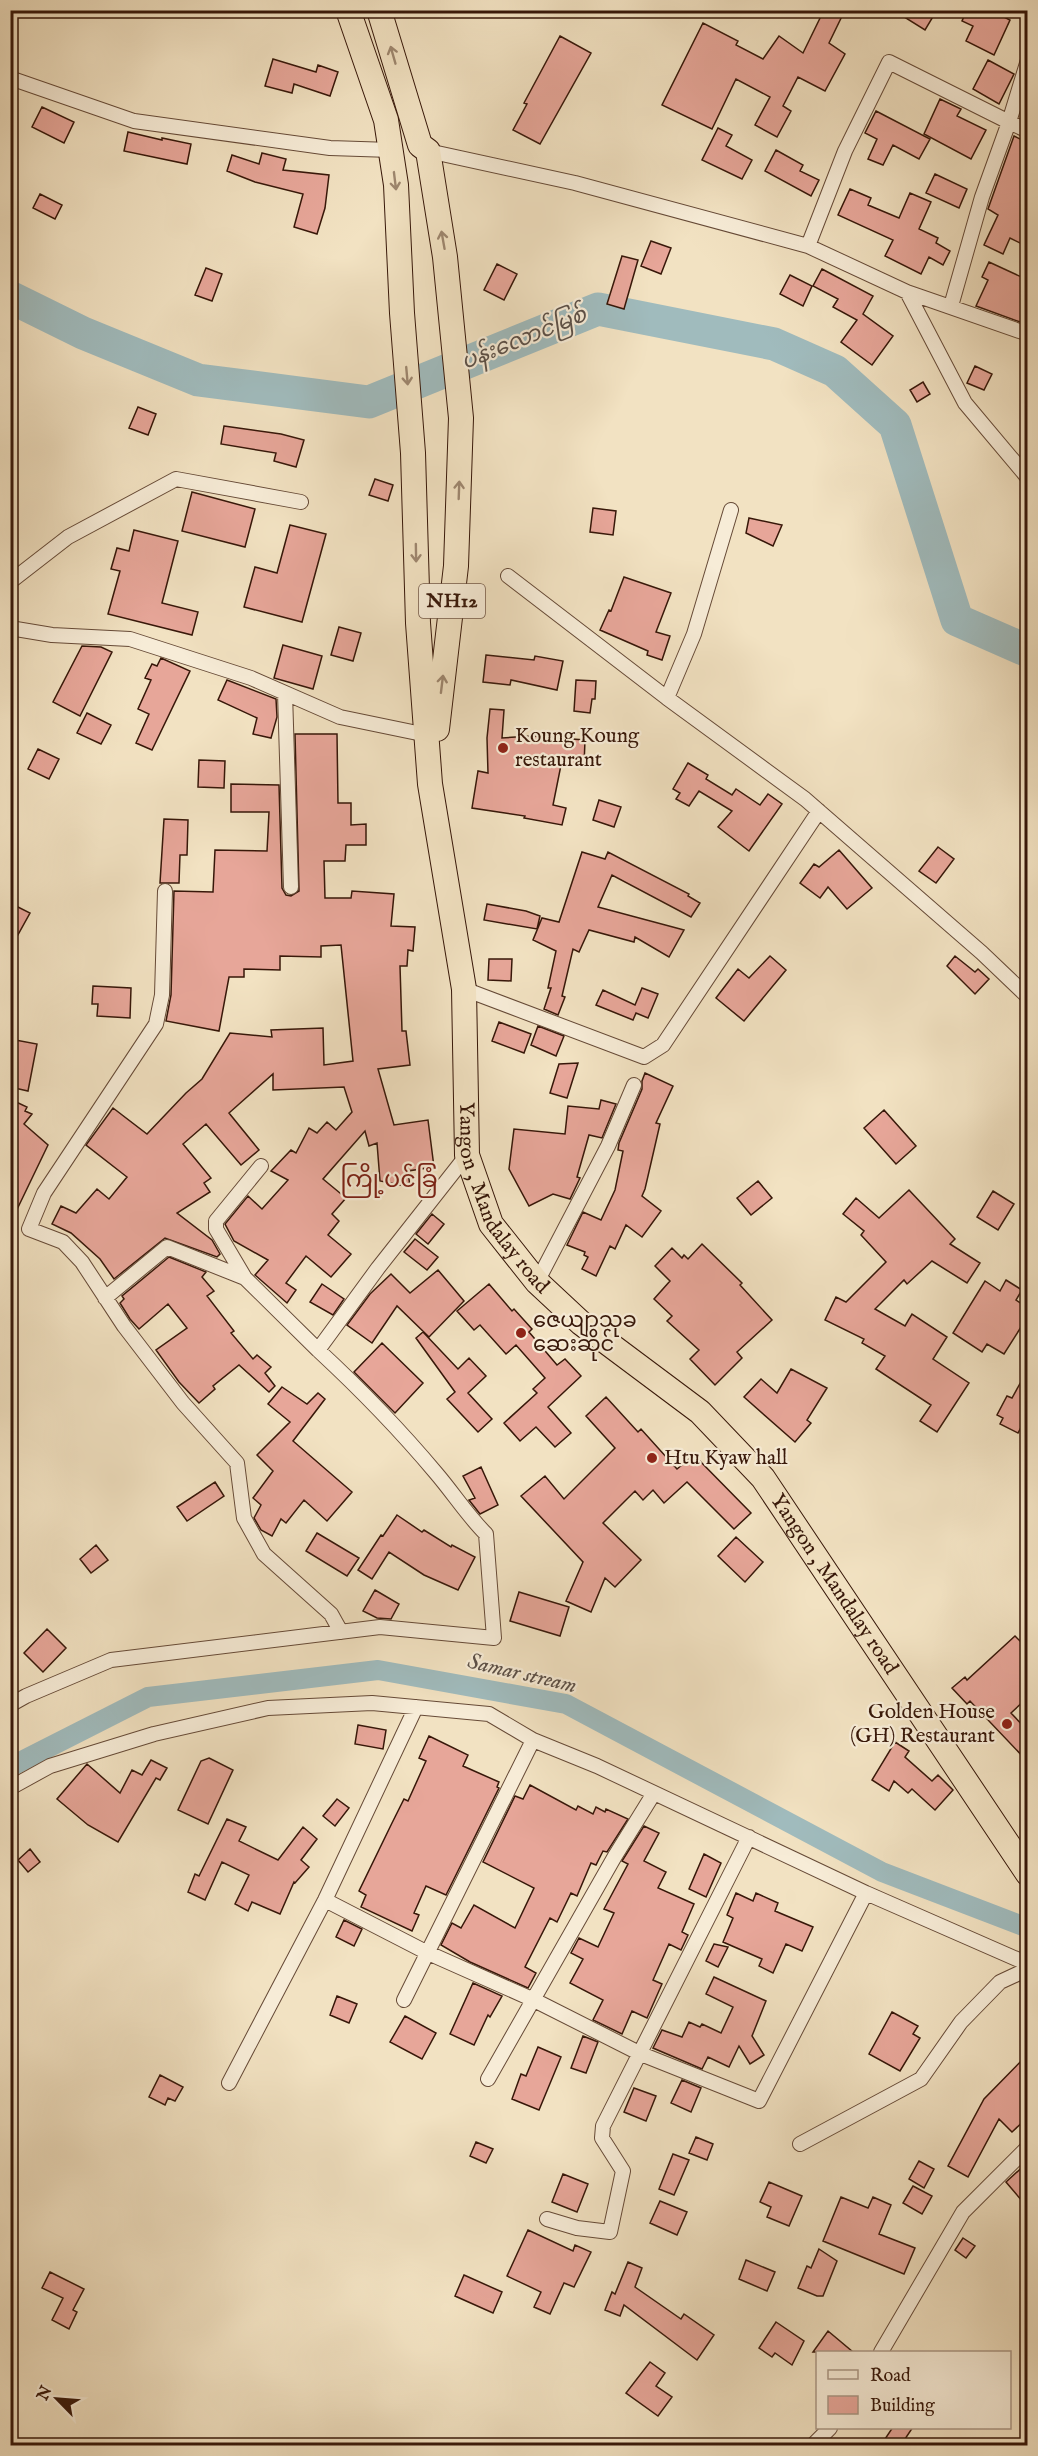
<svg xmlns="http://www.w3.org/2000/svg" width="1038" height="2456" font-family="'IM FELL English','Noto Sans Myanmar',serif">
  <rect width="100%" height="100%" fill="#f2e2c2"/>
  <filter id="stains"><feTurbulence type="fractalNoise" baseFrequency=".00333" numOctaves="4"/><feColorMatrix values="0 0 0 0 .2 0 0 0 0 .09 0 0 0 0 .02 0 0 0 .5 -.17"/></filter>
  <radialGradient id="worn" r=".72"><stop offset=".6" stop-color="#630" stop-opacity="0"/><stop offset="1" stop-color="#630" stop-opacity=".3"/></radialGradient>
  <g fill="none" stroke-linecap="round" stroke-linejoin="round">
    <path stroke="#a0bbbd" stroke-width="20" d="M10,1767L148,1697L378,1670L566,1704L882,1872L1028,1928"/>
    <path stroke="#a0bbbd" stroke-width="33" d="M10,297L83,333L198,380L369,402L598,309L774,344L835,371L895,425L957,620L1028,651"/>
  </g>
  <path fill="#e7a699" stroke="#371709" stroke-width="1.5" d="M824,10H845L829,43L845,54L825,91L798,77L783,106L791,111L777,137L755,125L770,97L736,79L712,129L662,105L703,23L738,41L736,45L763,59L779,36L803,53Z
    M893,10H937L925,30Z
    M967,10H990L1010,20L994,55L966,41L973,26L962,21Z
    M560,36L591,53L540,144L513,130L527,104L524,103Z
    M273,59L316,72L318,65L338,72L330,96L294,84L292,93L265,86Z
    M988,60L1014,74L999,104L973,89Z
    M940,99L961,109L957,116L986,130L971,159L924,134Z
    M42,107L74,122L64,143L32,127Z
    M876,111L930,139L919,159L893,145L883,165L868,159L877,139L865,133Z
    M718,128L732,135L726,146L752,160L742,179L702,160Z
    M128,132L162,140V138L191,144L187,164L124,151Z
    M1014,136L1028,143V161L1023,171L1028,174V247L1010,238L1003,254L984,245L998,215L988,209Z
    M776,150L803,165L800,171L819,180L811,196L765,171Z
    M262,153L286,159L283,170L329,175L325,208L317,234L294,227L303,194L255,182L227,171L232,155L259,164Z
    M935,174L967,189L959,208L926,193Z
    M850,189L871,198L868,205L899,218L910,193L931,202L919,229L938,238L936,243L950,251L943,265L929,257L921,274L885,256L893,240L838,215Z
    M40,194L62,205L55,219L33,208Z
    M651,241L671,248L661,274L641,266Z
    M622,256L638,260L624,309L607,304Z
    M989,262L1028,280V293L1023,303L1028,305V312L1023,323L976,306L988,280L982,277Z
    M497,264L517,274L504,300L484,290Z
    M206,268L222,274L212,301L195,295Z
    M822,269L873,296L863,314L893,336L872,365L841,342L857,320L833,307L838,299L813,286Z
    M790,275L812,286L803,306L780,294Z
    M975,366L992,374L984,390L967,383Z
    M923,382L930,394L917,402L910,390Z
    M138,407L156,414L148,435L129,428Z
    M224,426L281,434L304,440L296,467L274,461L276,453L221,444Z
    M375,479L393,485L388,501L369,495Z
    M192,492L255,509L245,547L182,531Z
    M593,508L616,511L613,535L590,532Z
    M749,518L782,525L773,546L746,533Z
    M290,525L326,534L302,622L244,607L255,567L277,573Z
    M134,530L178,541L162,603L198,612L192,635L108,614L120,571L111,569L117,548L129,551Z
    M624,577L671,593L656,632L670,636L662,660L647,655L648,651L600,630L609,610L611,611Z
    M339,627L361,633L353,661L331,655Z
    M283,645L322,656L313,689L274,678Z
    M82,646L101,647L112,652L80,716L53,702Z
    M486,655L534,660L535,656L563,661L557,690L511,680L510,685L483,682Z
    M161,658L190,671L152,750L136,743L149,714L138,709L151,680L145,678L152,664L157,666Z
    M227,680L276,699L277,717L271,738L253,734L257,718L218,700Z
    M576,680L596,681L595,699H592L590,713L574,711Z
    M490,709L504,710L502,738L531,736L585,740L584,766L561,765L553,805L566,808L562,825L524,818L525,816L472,808L478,771L488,773L487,738Z
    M87,713L111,725L101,744L77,733Z
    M295,734H337L338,803H351V825L366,824V845H346L345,861H324L325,898H351L352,891L394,894L391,926L415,927L413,951L408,950L407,966H400L402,1031H406L410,1065L378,1069L394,1125L428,1120L434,1167L408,1171L410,1187L380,1181L377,1143L369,1146L365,1131L323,1179L346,1198L332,1214L339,1221L328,1235L351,1254L331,1277L306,1256L286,1283L296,1290L287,1303L255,1275L268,1260L234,1241L225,1224L248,1196L262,1209L288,1180L271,1171L291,1150L296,1153L309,1128L317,1133L327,1122L336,1130L352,1112L344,1087L273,1090V1074L229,1113L259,1150L241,1165L206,1124L183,1144L211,1178L204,1183L210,1192L177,1213L212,1240L220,1254L217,1257L165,1238L114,1279L100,1259L71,1233L52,1224L61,1206L76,1213L97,1189L109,1199L127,1177L86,1145L113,1108L147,1134L186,1093L202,1079L230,1033L272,1037L271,1030L323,1028L324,1065L353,1061L341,945L321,946V957L280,956V970L244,969V977H229L219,1031L166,1021L171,995L174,891L213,892L215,850L267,851L269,812H231V784L279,785L282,888L286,895L291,896L299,891Z
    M38,749L59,759L49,779L28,769Z
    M199,760L225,761L224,788L198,787Z
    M688,763L708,775L706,779L732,795L736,789L760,805L768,794L782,804L749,851L718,827L732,811L699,791L689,806L676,799L680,793L673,789Z
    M599,800L621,807L614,827L593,820Z
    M164,819L188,820L187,855H180L179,883H160Z
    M938,847L954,859L936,883L919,871Z
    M839,850L872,888L847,909L828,887L820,898L800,883L814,864L819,867Z
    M582,852L605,859L608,852L689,894L688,896L700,903L691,917L612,875L598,907L684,930L669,957L635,937L634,942L589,930L579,952L573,949L562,996L565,997L558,1015L544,1009L551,988H548L556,951L533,940L542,918L559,922Z
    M10,903L30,913L10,949Z
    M487,904L526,911L540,916L537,929L484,920Z
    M770,956L786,970L744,1021L716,998L738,969L749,978Z
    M955,956L975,972L978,969L989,979L975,994L947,966Z
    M489,959H512L511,981L488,980Z
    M93,986L131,988L130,1018L97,1016L98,1004H92Z
    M642,988L658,994L648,1018L636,1013L633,1020L596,1005L603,990L635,1005Z
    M499,1022L531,1034L524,1053L492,1041Z
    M538,1026L564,1036L556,1056L531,1045Z
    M10,1039L37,1044L28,1091L10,1087Z
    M578,1063L567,1098L550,1093L559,1064Z
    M645,1073L673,1086L656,1123L660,1124L645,1189L642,1196L661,1211L642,1237L626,1225L615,1249L610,1246L596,1276L582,1269L588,1257L584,1255L585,1252L567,1245L583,1212L601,1220L615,1190L623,1151L618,1150L619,1143L642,1089V1081Z
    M601,1100L616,1104L602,1138L589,1135L577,1177L580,1178L570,1199L553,1194L529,1206L509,1169L514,1129L565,1134L568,1106L599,1109Z
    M14,1101L27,1107L25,1111L32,1114L24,1124L48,1145L10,1224V1105Z
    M884,1110L916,1146L896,1164L864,1128Z
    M758,1181L772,1198L751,1215L737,1198Z
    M909,1190L955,1239L950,1244L980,1263L967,1283L932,1261L907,1284L904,1280L875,1309L905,1326L912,1314L947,1337L933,1359L969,1383L937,1432L920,1421L931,1405L876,1369L885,1356L862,1343L864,1339L825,1320L836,1297L846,1302L886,1262L861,1235L864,1231L843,1214L856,1198L879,1218Z
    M993,1191L1014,1204L998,1230L977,1217Z
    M432,1214L444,1224L428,1244L416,1234Z
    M415,1239L438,1257L427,1270L404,1252Z
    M702,1244L742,1283L740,1285L772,1320L737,1352L742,1358L715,1385L690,1359L699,1350L667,1321L672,1316L654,1299L670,1281L655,1266L672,1248L682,1258L684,1255L688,1259Z
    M169,1257L206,1272L202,1277L214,1291L207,1296L234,1331L231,1333L253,1359L257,1355L271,1367L265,1373L275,1386L269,1392L239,1365L213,1386L215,1389L199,1403L179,1382L156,1350L187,1328L168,1304L139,1329L130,1319L120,1303L124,1299L122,1296Z
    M438,1270L464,1301L429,1337L397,1306L372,1343L347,1325L370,1294L391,1274L410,1293Z
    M1006,1280L1022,1290L1016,1300L1028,1308V1316L1004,1354L987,1344L982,1352L953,1333L985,1281L1000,1291Z
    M322,1284L344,1299L333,1315L310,1302Z
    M489,1284L512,1311L514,1309L532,1329L529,1332L557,1365L565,1359L581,1376L548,1407L571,1433L555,1447L536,1427L520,1441L504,1423L537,1393L533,1389L545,1378L516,1345L506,1354L480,1325L474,1330L457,1311Z
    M423,1332L458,1369L469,1358L486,1376L468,1393L492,1419L478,1432L447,1399L455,1392L416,1338Z
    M382,1343L423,1383L395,1413L354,1372Z
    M791,1369L827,1388L807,1420L811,1423L795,1442L744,1397L761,1379L777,1393Z
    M1028,1369V1414L1018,1433L1000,1424L1003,1418L997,1415L1007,1396L1012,1398Z
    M282,1387L307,1404L318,1393L325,1399L293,1441L352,1492L327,1521L304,1500L286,1523L281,1519L272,1536L261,1530L254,1518L261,1505L253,1498L273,1471L257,1455L290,1422L268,1404Z
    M606,1397L638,1432L641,1429L677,1469L694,1455L751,1513L734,1529L687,1482L664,1503L653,1490L643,1500L635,1491L603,1523L641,1560L615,1587L605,1578L591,1612L566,1601L583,1562L521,1496L545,1476L564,1499L615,1448L586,1416Z
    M481,1467L498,1505L480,1514L469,1500L475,1498L463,1476Z
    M215,1482L224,1496L187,1521L177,1507Z
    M397,1515L422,1532L424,1530L451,1547L452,1545L475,1557L458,1590L424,1575L389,1552L372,1579L358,1570L381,1535L383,1536Z
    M317,1533L359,1558L347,1576L306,1551Z
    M736,1537L763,1562L745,1582L718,1556Z
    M96,1545L108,1560L91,1573L80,1559Z
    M375,1590L399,1604L391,1619L377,1618L363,1611Z
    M519,1592L569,1607L560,1636L510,1621Z
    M47,1629L66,1648L43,1672L24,1653Z
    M1015,1636L1028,1649V1697L1011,1713L1028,1731V1762L970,1701L967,1704L952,1688L965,1677L967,1680Z
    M358,1725L386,1730L383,1749L355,1744Z
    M429,1736L468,1755L463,1766L499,1782L497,1787L499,1788L446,1895L426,1886L414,1913L419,1915L412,1931L361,1907L366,1895L359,1891L392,1823L404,1799L408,1801L426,1761L419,1758Z
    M895,1742L909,1751L905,1757L932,1781L938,1775L953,1790L935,1810L912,1789L908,1793L894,1781L889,1791L872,1780Z
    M209,1758L233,1770L208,1824L178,1810L201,1761Z
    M151,1760L167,1768L160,1780L156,1778L118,1842L88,1825L57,1799L87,1764L120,1793L132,1770L142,1775Z
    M530,1785L576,1810L578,1806L593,1814L596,1807L605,1812L606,1809L628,1819L607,1852L603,1851L596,1865L591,1863L577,1896L571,1893L557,1922L550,1918L525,1967L536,1973L528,1988L470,1962L441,1945L452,1923L461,1928L474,1905L515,1928L534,1888L483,1862L515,1796L523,1799Z
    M337,1799L349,1808L335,1826L323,1816Z
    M227,1819L246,1827L239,1841L278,1860L303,1827L317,1839L301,1860L309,1867L295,1883L294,1882L280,1914L252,1902L248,1911L235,1904L249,1875L222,1862L205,1900L188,1892L195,1874L199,1876Z
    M644,1826L659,1833L644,1861L666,1872L658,1888L694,1904L682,1932L688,1935L681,1950L669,1944L653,1980L662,1984L647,2018L632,2011L622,2034L593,2020L603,2000L570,1983L583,1959L571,1953L579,1938L598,1947L614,1913L604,1909L628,1864L622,1861Z
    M30,1849L40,1862L28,1872L18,1860Z
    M704,1854L721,1863L706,1897L689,1889Z
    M736,1893L753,1901L756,1893L778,1903L775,1911L813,1927L802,1951L786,1944L773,1973L759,1966L762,1959L723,1942L733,1918L727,1915Z
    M344,1920L362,1929L354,1946L336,1937Z
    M714,1944L728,1947L718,1967L706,1961Z
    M714,1977L766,2001L752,2036L764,2055L750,2064L739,2046L729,2067L708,2057L702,2069L653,2048L662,2030L682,2037L689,2022L700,2027L702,2024L721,2033L733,2007L706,1994Z
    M473,1983L502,1996L490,2017L488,2015L474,2045L450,2034Z
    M337,1996L357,2004L349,2023L330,2015Z
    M892,2012L918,2026L913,2034L920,2038L900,2071L869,2054Z
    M405,2016L436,2033L422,2059L390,2042Z
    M583,2036L598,2042L586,2073L571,2068Z
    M538,2047L561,2057L539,2110L512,2099L521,2074L526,2076Z
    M1028,2054V2117L1012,2132L999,2119L968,2177L948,2166L984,2099Z
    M160,2075L183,2087L175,2101L168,2098L165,2105L149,2097Z
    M682,2080L701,2088L691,2112L671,2103Z
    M634,2088L656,2096L646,2121L624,2112Z
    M696,2137L713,2144L707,2160L689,2153Z
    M476,2142L493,2149L486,2163L470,2156Z
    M673,2154L689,2160L674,2195L659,2189Z
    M919,2161L934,2169L924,2188L909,2179Z
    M1028,2162V2208L1006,2182Z
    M563,2174L588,2184L577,2212L552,2202Z
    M769,2182L802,2196L789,2226L767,2217L771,2207L760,2202Z
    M913,2186L932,2196L922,2214L903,2203Z
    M841,2197L868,2208L873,2197L891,2205L879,2234L915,2248L904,2274L823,2241Z
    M660,2201L687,2212L677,2235L650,2223Z
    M528,2230L573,2251L575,2245L591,2252L574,2287L564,2283L550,2314L534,2307L541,2292L507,2276Z
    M963,2238L975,2246L966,2258L955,2250Z
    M819,2249L837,2261L823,2296H817L798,2288L807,2266L811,2268Z
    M746,2260L775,2272L767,2291L739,2279Z
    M628,2262L642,2268L635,2287L681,2319L684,2314L714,2335L697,2360L624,2305L620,2316L605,2310L612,2292L615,2294Z
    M50,2272L84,2289L73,2310L77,2312L69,2329L52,2320L63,2298L42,2288Z
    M464,2275L502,2292L493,2313L455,2296Z
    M776,2322L804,2341L792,2365L775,2353L772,2357L759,2348Z
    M828,2331L853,2352H813Z
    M650,2362L665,2373L656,2386L672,2397L658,2416L626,2393Z
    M893,2427H913L901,2445H881Z"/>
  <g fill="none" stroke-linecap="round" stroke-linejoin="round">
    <g stroke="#664a37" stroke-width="16">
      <path id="minor" d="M10,78L134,121L330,148L391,150
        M428,151L575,183L808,246L907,292L965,403L1028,478
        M808,246L845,151L889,62L1009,122L1028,60
        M907,292L1028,334
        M951,306L982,197L1009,122L1028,131
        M508,576L667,698L805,799L982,953L1028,997
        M10,582L68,537L176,479L301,502
        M10,628L52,635L130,639L251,678L340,717L427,735
        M285,693L291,887
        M667,698L694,634L731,510
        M165,891L162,995L156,1024L44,1193L29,1229L63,1242L82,1262L124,1326L183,1403L237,1463L244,1518L264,1554L331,1614L341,1632
        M464,989L644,1057L663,1045L819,811
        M261,1166L216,1221V1229L245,1278L318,1350
        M537,1282L608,1146L634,1085
        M105,1298L167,1247L245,1278
        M10,1705L26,1696L111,1660L380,1627L494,1638L486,1534C467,1515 454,1494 436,1473C400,1430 359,1388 318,1350L378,1268L467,1155
        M10,1788L50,1766L154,1734L268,1708L372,1703L489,1714L533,1740L597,1766L866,1893L1028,1964
        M325,1900L426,1952L534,2000L641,2054L759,2101L866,1893
        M404,2000L533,1740
        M488,2079L615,1856L654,1793
        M229,2083L325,1900L416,1707
        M800,2144L921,2079L961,2022L1000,1982L1028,1969
        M547,2219L577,2228L610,2232L623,2171L602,2138L603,2126L749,1837
        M881,2352L963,2212L1028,2147
        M812,2446L830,2428"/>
    </g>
    <g stroke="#371709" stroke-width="26">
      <g id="trunk">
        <path id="s1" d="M348,10L386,120L396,185L402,313L413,453L418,623L430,784L464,989L467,1155L491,1224L537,1282L581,1323L700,1412L763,1478L1028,1874"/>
        <path d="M379,10L420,145L428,151L445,257L461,418L456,566L437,729"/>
      </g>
    </g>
    <use href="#minor" stroke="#f7ecd7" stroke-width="14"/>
    <use href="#trunk" stroke="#f2e2c2" stroke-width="24"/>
  </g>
  <defs><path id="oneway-shaft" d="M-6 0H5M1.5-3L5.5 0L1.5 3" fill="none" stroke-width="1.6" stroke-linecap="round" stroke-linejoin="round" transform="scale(1.5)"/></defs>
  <g stroke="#9e876f">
    <use href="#oneway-shaft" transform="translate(393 55) rotate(-106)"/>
    <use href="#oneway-shaft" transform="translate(395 181) rotate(83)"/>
    <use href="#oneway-shaft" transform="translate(443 240) rotate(-100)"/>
    <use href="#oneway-shaft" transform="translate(407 376) rotate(85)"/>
    <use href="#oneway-shaft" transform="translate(459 490) rotate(-88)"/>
    <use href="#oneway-shaft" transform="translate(416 553) rotate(89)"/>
    <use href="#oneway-shaft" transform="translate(442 684) rotate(-83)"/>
  </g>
  <g fill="#8f2418" stroke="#f7ecd7" stroke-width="2">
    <circle cx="503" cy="748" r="6"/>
    <circle cx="521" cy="1333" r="6"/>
    <circle cx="652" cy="1458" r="6"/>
    <circle cx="1007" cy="1724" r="6"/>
  </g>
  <g text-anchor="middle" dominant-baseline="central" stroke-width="4.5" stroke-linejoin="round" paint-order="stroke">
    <rect fill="#f7ecd7" stroke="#715747" stroke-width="1.5" x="419" y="584" width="66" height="34" rx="4.5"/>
    <g font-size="20" font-weight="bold" fill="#371709">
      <text x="452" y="601">NH12</text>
    </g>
    <g font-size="21" fill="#371709" stroke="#f7ecd7" text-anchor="start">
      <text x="515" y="736">Koung Koung<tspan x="515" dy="24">restaurant</tspan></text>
      <text x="533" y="1321">ဇေယျာသုခ<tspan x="533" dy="24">ဆေးဆိုင်</tspan></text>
      <text x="664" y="1458">Htu Kyaw hall</text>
      <text x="995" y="1712" text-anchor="end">Golden House<tspan x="995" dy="24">(GH) Restaurant</tspan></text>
    </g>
    <g font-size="21" fill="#371709" stroke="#f7ecd7">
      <text stroke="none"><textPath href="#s1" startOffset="1209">Yangon , Mandalay road</textPath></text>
      <text stroke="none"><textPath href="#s1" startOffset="1731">Yangon , Mandalay road</textPath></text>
    </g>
    <g font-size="22" font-style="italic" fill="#5c5048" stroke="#f7ecd7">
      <text transform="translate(524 339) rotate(-22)">ပန်းလောင်မြစ်</text>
      <text transform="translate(522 1674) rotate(13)">Samar stream</text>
    </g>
    <g font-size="24" fill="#7a1f14" stroke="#f7ecd7">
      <text x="389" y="1180">ကြို့ပင်ခြံ</text>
    </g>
  </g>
  <rect width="1038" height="2456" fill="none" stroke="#f2e2c2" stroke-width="36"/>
  <rect x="12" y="12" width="1014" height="2432" fill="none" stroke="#371709" stroke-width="3"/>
  <rect x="18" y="18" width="1002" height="2420" fill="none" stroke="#371709" stroke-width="1.5"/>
  <rect x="816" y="2351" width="195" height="78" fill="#f7ecd7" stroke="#aa9785" stroke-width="1.5"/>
  <rect x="828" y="2370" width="30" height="9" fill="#f7ecd7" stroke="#aa9785" stroke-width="1.5"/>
  <text x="870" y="2381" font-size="18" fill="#371709">Road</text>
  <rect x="828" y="2396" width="30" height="18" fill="#e7a699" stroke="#aa9785" stroke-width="1.5"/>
  <text x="870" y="2411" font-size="18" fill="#371709">Building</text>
  <g transform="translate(57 2399) rotate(295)" stroke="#f7ecd7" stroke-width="4.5" paint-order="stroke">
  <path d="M0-4.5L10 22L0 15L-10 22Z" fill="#371709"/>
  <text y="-9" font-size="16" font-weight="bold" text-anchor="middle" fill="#371709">N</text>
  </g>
  <rect width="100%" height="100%" filter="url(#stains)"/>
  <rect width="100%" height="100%" fill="url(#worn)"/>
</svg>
